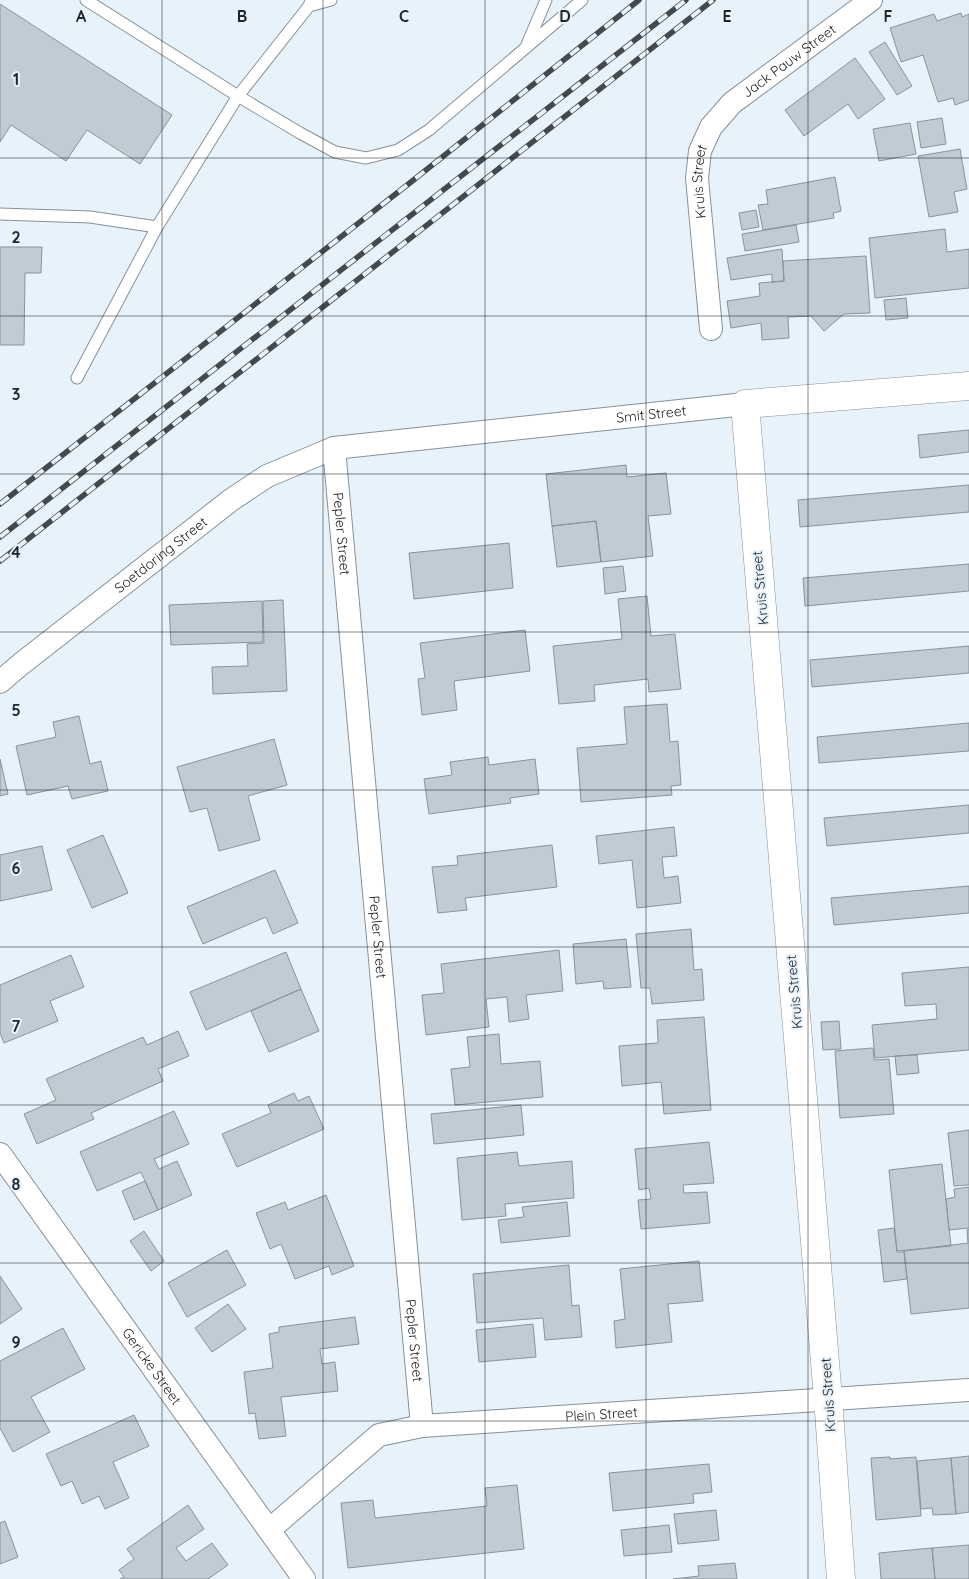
<svg xmlns="http://www.w3.org/2000/svg" width="969" height="1579" font-family="Quicksand,sans-serif">
  <rect width="100%" height="100%" fill="#e8f2fb"/>
  <path fill="#c1cbd3" stroke="#89939b" d="M0,4L172,115L140,164L87,130L66,161L11,125L0,142Z
    M961,13L962,17L969,14V100L955,105L953,98L938,102L923,55L901,62L890,28L934,14L937,21Z
    M885,42L912,86L897,95L869,52Z
    M855,58L885,99L858,119L848,104L804,136L785,110Z
    M942,118L946,144L921,148L917,122Z
    M910,123L916,154L879,161L873,129Z
    M960,149L967,189L954,192L958,212L929,217L918,156Z
    M835,177L841,211L833,213L834,218L763,230L758,205L768,204L766,190Z
    M756,210L759,227L742,230L739,213Z
    M796,225L799,242L745,251L742,234Z
    M945,229L947,252L969,249V288L875,298L869,238Z
    M0,247H42L41,273H25L24,345H0Z
    M782,249L784,281L772,282V274L731,280L727,258Z
    M866,256L870,313L844,314L824,331L811,316L788,317L789,338L762,340L761,323L731,328L727,301L760,296L759,283L784,281L783,261Z
    M906,298L908,318L886,320L884,300Z
    M969,430V452L920,458L918,435Z
    M626,465L627,477L666,473L671,514L648,516L653,556L601,562L596,521L552,526L546,474Z
    M969,485V512L800,527L798,500Z
    M596,521L601,562L557,567L552,526Z
    M509,543L513,588L414,599L409,553Z
    M969,564V591L805,606L803,578Z
    M623,566L626,591L605,594L603,568Z
    M647,596L651,636L675,634L681,689L649,692L648,679L594,685L595,701L559,704L553,646L622,639L618,599Z
    M283,600L287,691L213,694L212,667L248,666L247,644L264,643L263,601Z
    M262,601L263,642L171,645L169,605Z
    M525,630L530,671L454,681L457,710L422,715L418,679L425,678L420,643Z
    M969,646V673L812,687L810,660Z
    M667,704L670,742L678,741L681,785L671,786L672,795L581,802L577,748L627,744L624,707Z
    M79,716L90,764L101,761L108,791L72,799L68,786L27,795L16,746L56,737L53,722Z
    M969,723V751L819,763L817,737Z
    M274,739L287,785L248,796L260,840L219,851L207,808L190,812L177,767Z
    M488,757L489,765L535,759L539,794L510,798L511,803L429,814L424,779L452,775L450,762Z
    M0,759L8,794L0,796Z
    M969,805V833L827,846L824,818Z
    M674,827L677,856L662,857L664,878L678,876L681,903L637,908L632,860L599,864L596,836Z
    M103,835L128,893L92,908L67,850Z
    M552,845L557,887L465,898L467,910L438,913L432,867L458,865L457,856Z
    M42,846L52,890L0,901V855Z
    M275,870L298,923L273,934L266,917L203,944L187,907Z
    M969,886V913L834,925L831,898Z
    M691,929L694,970L702,969L704,1000L652,1004L650,988H641L636,934Z
    M626,939L631,987L604,989L603,981L576,984L573,944Z
    M559,950L563,991L526,995L529,1019L509,1022L507,997L486,999L489,1027L426,1035L422,995L444,993L441,964Z
    M286,952L301,989L206,1030L190,992Z
    M71,955L84,987L50,1001L58,1021L4,1043L0,1033V985Z
    M969,967V1050L875,1058L872,1025L937,1019L936,1004L905,1006L902,973Z
    M301,989L319,1031L269,1052L251,1011Z
    M704,1017L711,1110L664,1114L661,1082L622,1086L619,1046L658,1043L657,1020Z
    M839,1021L841,1049L823,1050L821,1022Z
    M178,1031L189,1056L158,1069L163,1081L91,1113L94,1119L37,1144L24,1114L56,1100L46,1079L143,1037L147,1045Z
    M499,1034L501,1064L540,1061L543,1097L455,1105L451,1069L470,1067L467,1037Z
    M873,1048L874,1060L889,1059L894,1114L840,1118L835,1051Z
    M917,1055L919,1073L897,1075L895,1056Z
    M294,1093L298,1101L309,1096L324,1129L237,1167L222,1134L271,1113L268,1105Z
    M521,1105L524,1135L434,1144L431,1114Z
    M174,1111L189,1144L154,1159L159,1169L177,1161L192,1195L158,1210L141,1172L97,1191L80,1152Z
    M969,1130V1185L954,1186L948,1133Z
    M709,1142L714,1183L683,1185L684,1193L707,1192L710,1223L641,1229L638,1200L651,1199L649,1188L639,1190L635,1149Z
    M517,1152L519,1166L572,1161L574,1198L505,1204L506,1216L462,1220L457,1158Z
    M942,1164L951,1246L897,1251L889,1170Z
    M145,1181L158,1210L134,1220L122,1191Z
    M969,1187V1228L949,1230L946,1199L955,1197L954,1189Z
    M326,1195L354,1266L332,1275L329,1266L295,1279L281,1244L270,1249L256,1213L285,1202L288,1210Z
    M567,1202L570,1236L501,1243L498,1220L524,1217L522,1207Z
    M894,1228L897,1252H904L907,1279L884,1282L878,1230Z
    M969,1229V1308L911,1314L904,1251L968,1243L967,1230Z
    M144,1231L164,1261L151,1271L130,1241Z
    M227,1250L246,1285L187,1317L168,1283Z
    M699,1261L703,1301L668,1304L672,1342L616,1348L614,1321L625,1319L620,1269Z
    M569,1265L572,1306L579,1305L582,1337L545,1340L543,1318L477,1323L473,1274Z
    M0,1276L22,1309L0,1324Z
    M228,1304L246,1329L212,1352L195,1328Z
    M355,1317L359,1344L320,1349L322,1364L335,1362L338,1391L281,1397L286,1436L259,1439L255,1413L249,1414L244,1372L273,1368L269,1334L279,1332V1327Z
    M533,1324L536,1357L479,1362L476,1330Z
    M63,1328L85,1369L31,1397L50,1432L13,1452L0,1428V1361Z
    M134,1415L149,1446L113,1462L129,1498L105,1509L99,1496L82,1504L72,1481L61,1486L46,1454Z
    M969,1456V1512L956,1514L951,1458Z
    M890,1457V1459L916,1457L921,1516L876,1520L871,1458Z
    M951,1458L956,1514L933,1515L932,1508L921,1509L917,1461Z
    M709,1464L712,1492L693,1494L694,1503L613,1511L609,1473Z
    M517,1485L524,1549L348,1568L341,1503L373,1500L375,1518L487,1506L485,1488Z
    M188,1505L204,1529L176,1548L186,1561L212,1543L228,1565L208,1579H120L124,1577L119,1570L134,1559L127,1549Z
    M716,1510L719,1540L678,1544L674,1514Z
    M5,1521L18,1557L0,1564V1523Z
    M669,1525L672,1552L624,1556L621,1530Z
    M969,1545V1579H935L932,1548Z
    M932,1548L935,1579H881L879,1553Z
    M735,1563L737,1579H673L699,1576L698,1566Z"/>
  <g fill="none" stroke-linecap="round" stroke-linejoin="round">
    <g stroke="#889199" stroke-width="13">
      <path id="lane" d="M86,0L238,96L300,133L335,152L366,158L398,150L429,130L582,0
        M309,6L331,0
        M526,47L546,0
        M0,214L90,217L157,227L238,96L309,6L311,0
        M77,378L157,227"/>
    </g>
    <g stroke="#889199" stroke-width="24">
      <g id="street">
        <path id="s1" d="M711,329L697,178L700,151L711,127L732,103L871,0"/>
        <path id="s2" d="M334,448L422,1426"/>
        <path id="s3" d="M0,682L21,664L231,500L267,476L334,448L745,404"/>
        <path id="s4" d="M0,1154L304,1579"/>
        <path id="s5" d="M269,1530L379,1435L422,1426L969,1390"/>
      </g>
    </g>
    <g stroke="#889199" stroke-width="29">
      <path id="secondary" d="M841,1579L828,1398L745,404L969,386"/>
    </g>
    <use href="#lane" stroke="#fff" stroke-width="11"/>
    <use href="#street" stroke="#fff" stroke-width="22"/>
    <use href="#secondary" stroke="#fff" stroke-width="28"/>
    <g stroke="#44494d" stroke-width="5.5">
      <path id="rail" d="M0,504L411,182L639,0
        M0,537L686,0
        M0,561L713,0"/>
    </g>
    <use href="#rail" stroke="#e8f2fb" stroke-width="4" stroke-dasharray="11" stroke-linecap="butt"/>
  </g>
  <path fill="none" stroke="#222629" stroke-width="1" stroke-opacity="0.55" d="M162,0V1579M323,0V1579M485,0V1579M646,0V1579M808,0V1579M0,158H969M0,316H969M0,474H969M0,632H969M0,790H969M0,947H969M0,1105H969M0,1263H969M0,1421H969"/>
  <g text-anchor="middle" dominant-baseline="central" stroke-width="4" stroke-linejoin="round" paint-order="stroke">
    <g font-size="14" fill="#222629" stroke="#e8f2fb">
      <text stroke="none"><textPath href="#s1" startOffset="308">Jack Pauw Street</textPath></text>
      <text stroke="none"><textPath href="#s1" startOffset="148">Kruis Street</textPath></text>
      <text stroke="none"><textPath href="#s3" startOffset="729">Smit Street</textPath></text>
      <text stroke="none"><textPath href="#s2" startOffset="86">Pepler Street</textPath></text>
      <text stroke="none"><textPath href="#s3" startOffset="205">Soetdoring Street</textPath></text>
      <text transform="translate(760 588) rotate(-95)">Kruis Street</text>
      <text stroke="none"><textPath href="#s2" startOffset="491">Pepler Street</textPath></text>
      <text transform="translate(794 992) rotate(-95)">Kruis Street</text>
      <text stroke="none"><textPath href="#s2" startOffset="896">Pepler Street</textPath></text>
      <text stroke="none"><textPath href="#s4" startOffset="261">Gericke Street</textPath></text>
      <text transform="translate(828 1395) rotate(-94)">Kruis Street</text>
      <text stroke="none"><textPath href="#s5" startOffset="369">Plein Street</textPath></text>
    </g>
  </g>
  <g font-size="16" text-anchor="middle" font-weight="bold" fill="#222629" stroke="#e8f2fb" stroke-width="4" stroke-linejoin="round" paint-order="stroke">
    <text x="81" y="22">A</text>
    <text x="242" y="22">B</text>
    <text x="404" y="22">C</text>
    <text x="565" y="22">D</text>
    <text x="727" y="22">E</text>
    <text x="888" y="22">F</text>
    <text x="16" y="85">1</text>
    <text x="16" y="243">2</text>
    <text x="16" y="400">3</text>
    <text x="16" y="558">4</text>
    <text x="16" y="716">5</text>
    <text x="16" y="874">6</text>
    <text x="16" y="1032">7</text>
    <text x="16" y="1190">8</text>
    <text x="16" y="1348">9</text>
  </g>
</svg>
